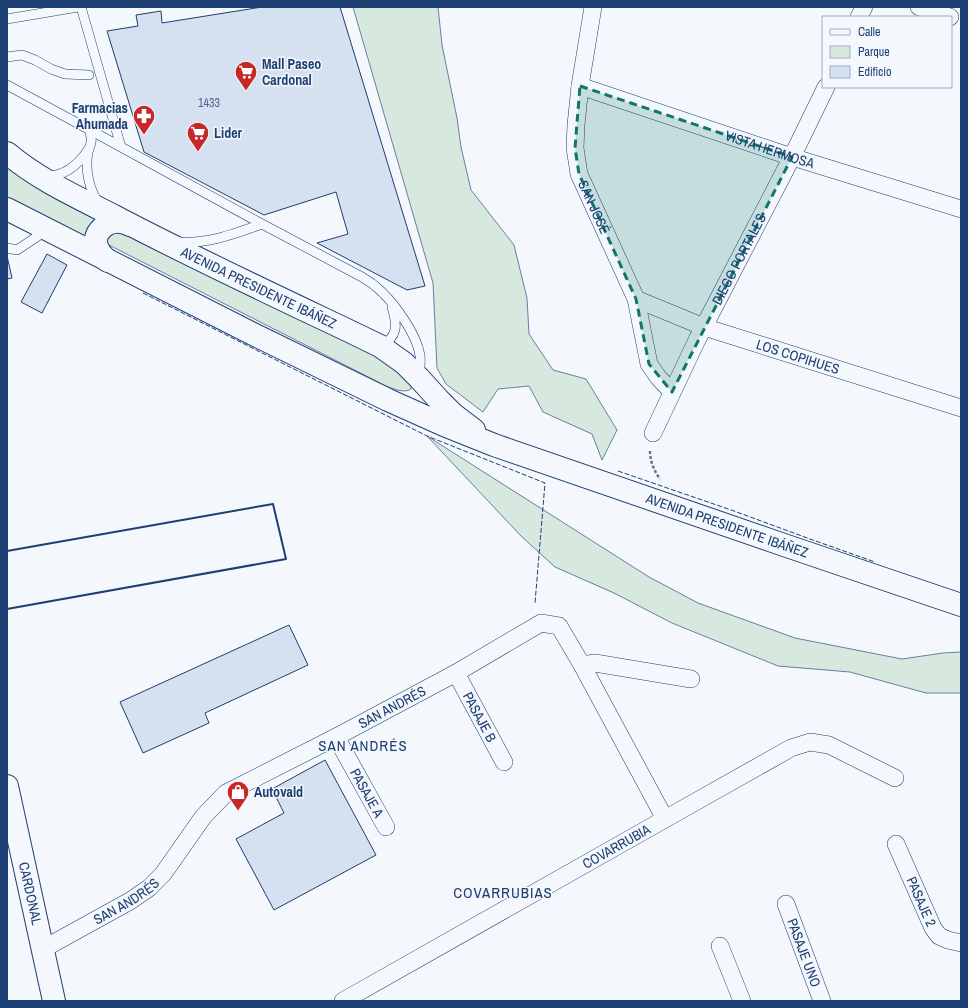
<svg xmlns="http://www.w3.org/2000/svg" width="968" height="1008" font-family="'Archivo Narrow',sans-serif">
  <rect width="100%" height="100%" fill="#f4f7fb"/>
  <path fill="#d7e8df" stroke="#687fa3" d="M353,7H438L442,45L457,118L461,147L471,190L514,245L527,298L529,334L553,370L586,379L617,430L602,460L592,434L543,412L529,386L498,389L483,412L446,384L437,368L433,283Z
    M7,164L99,218L90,242L7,201Z
    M114,228L367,351L392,367L411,385V389C403,394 392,388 384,385L109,245L106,242L107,233Z
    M427,436L649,577L698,603L795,638L902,659L943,653L961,652V693H926L850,672L778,666L672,623L614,593L555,567L521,536Z"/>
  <path fill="#d5e0f0" stroke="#1d3f73" d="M262,7H340L425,286L407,290L317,243L348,234L336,192L264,215L144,152L107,31L138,26L136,15L161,11L162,23Z
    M47,254L67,265L42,313L21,302Z
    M7,256L12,278L7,279Z
    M289,625L308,665L205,713L209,723L143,753L120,702Z
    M325,760L376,855L274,910L236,839L284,813L272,789Z"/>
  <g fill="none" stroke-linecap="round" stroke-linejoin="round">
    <g stroke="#1d3f73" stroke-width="10">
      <path id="lane" d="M81,7L121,147L90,130
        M7,19L78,7
        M7,57L22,55L35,60L51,69L65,74L89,75
        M7,85L90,130C90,134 92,139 91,143C90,146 89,149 88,152C85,170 89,189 99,204
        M121,147L262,224L362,277C366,280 371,282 375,286C392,299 417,334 420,356C421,362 420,368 419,374
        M47,176C65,176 78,165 88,150
        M178,242C208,244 234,234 262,224
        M7,248L17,250L47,230
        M380,346C399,337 397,324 392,307"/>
    </g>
    <g stroke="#1d3f73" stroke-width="18">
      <g id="street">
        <path id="s1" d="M593,7L580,86L576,125L575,148L579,174L636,299L649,364L658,377L672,392"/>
        <path d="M919,7L950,17"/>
        <path d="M859,17L864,7"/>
        <path id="s2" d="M580,86L792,157L961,209"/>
        <path id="s3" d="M636,299L704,327L961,408"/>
        <path id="s4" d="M653,433L697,340L792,157L826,87"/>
        <path d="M582,665L595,663L691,679"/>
        <path id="s5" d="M456,673L504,762"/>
        <path id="s6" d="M336,737L386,827"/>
        <path id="s7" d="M896,844L933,928L939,936L948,940L961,943"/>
        <path id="s8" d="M786,904L822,1001"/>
        <path d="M720,946L742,1001"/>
        <path id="s9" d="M43,949L130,901L149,888L163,874L203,817L226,793L336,737L456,673L541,623L559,626L582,665L665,819"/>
        <path id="s10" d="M343,1001L665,819L791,748L810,742L829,745L895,778"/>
      </g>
    </g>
    <g stroke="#1d3f73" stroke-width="24">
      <g id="primary">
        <path id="s11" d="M7,153C39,180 77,197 114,216C190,256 269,293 347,330L380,346L404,363L419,378L439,400L453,414L474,430"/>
        <path id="s12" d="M7,209L253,334L388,400L444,425L494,445L784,545L961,605"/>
        <path d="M108,261C95,250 90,236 106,225C114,220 122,221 130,225"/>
        <path id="s13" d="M7,786L54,1001"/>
      </g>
    </g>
    <path stroke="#5e769c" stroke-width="2.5" stroke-dasharray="3 2" stroke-linecap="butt" d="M650,451C650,461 654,471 660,479"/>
    <use href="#lane" stroke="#f4f7fb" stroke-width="9"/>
    <use href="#street" stroke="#f4f7fb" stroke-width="17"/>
    <use href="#primary" stroke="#f4f7fb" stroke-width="22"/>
    <path stroke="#1d3f73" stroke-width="1" stroke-dasharray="5 2" stroke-linecap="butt" d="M143,293L427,436L545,483L535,603
      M618,471L734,511L810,539L875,562"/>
    <path stroke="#1d3f73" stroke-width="2" d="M7,551L273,504L286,559L7,609"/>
  </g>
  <path fill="#0f766e" fill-opacity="0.2" stroke="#0f766e" stroke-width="3" stroke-dasharray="8 5" stroke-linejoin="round" d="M580,86L792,157L672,392L649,364L636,299L579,174L575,148Z"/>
  <defs>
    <g id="supermarket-pin" transform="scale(1.15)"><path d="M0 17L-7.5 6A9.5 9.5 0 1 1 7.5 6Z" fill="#c62828" stroke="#f4f7fb"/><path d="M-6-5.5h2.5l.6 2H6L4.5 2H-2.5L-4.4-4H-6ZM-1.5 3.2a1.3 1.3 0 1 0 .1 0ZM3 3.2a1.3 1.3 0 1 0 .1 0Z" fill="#fff"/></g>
    <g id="pharmacy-pin" transform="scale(1.15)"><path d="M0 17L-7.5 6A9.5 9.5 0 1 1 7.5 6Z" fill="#c62828" stroke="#f4f7fb"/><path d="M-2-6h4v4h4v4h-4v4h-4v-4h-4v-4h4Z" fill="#fff"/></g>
    <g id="shop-pin" transform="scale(1.15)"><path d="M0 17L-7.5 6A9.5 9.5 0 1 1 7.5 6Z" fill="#c62828" stroke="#f4f7fb"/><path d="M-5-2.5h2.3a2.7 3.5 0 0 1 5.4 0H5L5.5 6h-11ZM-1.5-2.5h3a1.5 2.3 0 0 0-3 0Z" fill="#fff"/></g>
  </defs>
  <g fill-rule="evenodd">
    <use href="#supermarket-pin" x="246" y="72"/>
    <use href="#pharmacy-pin" x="144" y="116"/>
    <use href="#supermarket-pin" x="198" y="133"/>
    <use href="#shop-pin" x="238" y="792"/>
  </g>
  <g text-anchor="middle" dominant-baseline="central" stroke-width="3" stroke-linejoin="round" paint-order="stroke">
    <g font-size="12" fill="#4b6792">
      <text x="209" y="103">1433</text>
    </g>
    <g font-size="14" font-weight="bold" fill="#1d3f73" stroke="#f4f7fb" text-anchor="start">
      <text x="262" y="64">Mall Paseo<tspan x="262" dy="16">Cardonal</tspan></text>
      <text x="128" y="108" text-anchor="end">Farmacias<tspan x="128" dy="16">Ahumada</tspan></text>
      <text x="214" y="133">Lider</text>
      <text x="254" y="792">Autovald</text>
    </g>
    <g font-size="14" fill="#1d3f73" stroke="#f4f7fb">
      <text stroke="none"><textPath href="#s2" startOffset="200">VISTA HERMOSA</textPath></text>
      <text stroke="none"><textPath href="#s1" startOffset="205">SAN JOSÉ</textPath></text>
      <text stroke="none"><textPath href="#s4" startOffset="194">DIEGO PORTALES</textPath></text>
      <text stroke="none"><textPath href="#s11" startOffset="286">AVENIDA PRESIDENTE IBÁÑEZ</textPath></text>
      <text stroke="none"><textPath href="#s3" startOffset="172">LOS COPIHUES</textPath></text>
      <text stroke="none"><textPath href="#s12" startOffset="788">AVENIDA PRESIDENTE IBÁÑEZ</textPath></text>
      <text stroke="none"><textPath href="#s9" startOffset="432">SAN ANDRÉS</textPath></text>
      <text stroke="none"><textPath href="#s5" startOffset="50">PASAJE B</textPath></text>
      <text stroke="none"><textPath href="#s6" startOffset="64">PASAJE A</textPath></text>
      <text stroke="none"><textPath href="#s10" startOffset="314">COVARRUBIA</textPath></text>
      <text stroke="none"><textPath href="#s13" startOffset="110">CARDONAL</textPath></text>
      <text stroke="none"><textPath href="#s9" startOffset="96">SAN ANDRÉS</textPath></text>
      <text stroke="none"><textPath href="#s7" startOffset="63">PASAJE 2</textPath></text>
      <text stroke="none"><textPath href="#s8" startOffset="52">PASAJE UNO</textPath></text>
    </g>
    <g font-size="15" letter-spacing="1" fill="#1d3f73" stroke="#f4f7fb">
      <text x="363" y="745">SAN ANDRÉS</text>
      <text x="503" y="892">COVARRUBIAS</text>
    </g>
  </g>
  <rect width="968" height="1008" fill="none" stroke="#1d3f73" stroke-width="16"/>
  <rect x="822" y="16" width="130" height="72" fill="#f4f7fb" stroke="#9eadc5"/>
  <rect x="830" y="29" width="20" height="6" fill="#f4f7fb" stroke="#9eadc5"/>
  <text x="858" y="36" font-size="12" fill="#1d3f73">Calle</text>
  <rect x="830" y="46" width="20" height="12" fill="#d7e8df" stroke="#9eadc5"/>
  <text x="858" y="56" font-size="12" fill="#1d3f73">Parque</text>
  <rect x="830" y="66" width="20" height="12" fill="#d5e0f0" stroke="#9eadc5"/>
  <text x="858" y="76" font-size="12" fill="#1d3f73">Edificio</text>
</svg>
